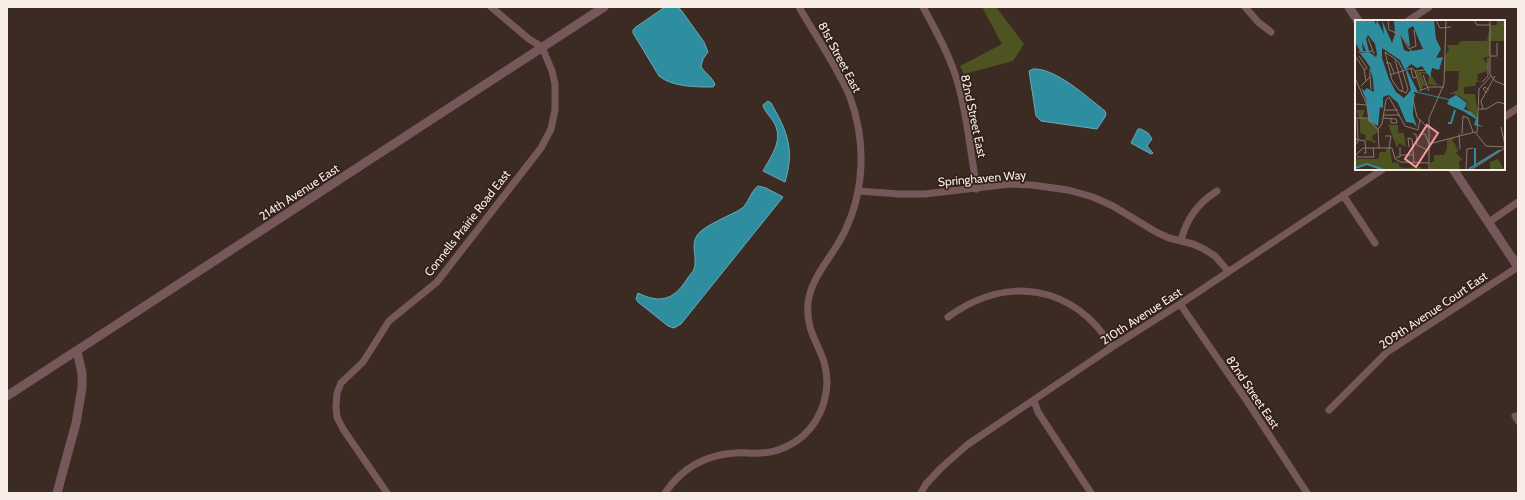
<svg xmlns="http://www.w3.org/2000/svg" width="1525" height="500" font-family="Cabin,sans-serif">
  <rect width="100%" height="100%" fill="#3c2b23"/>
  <path fill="#4d5422" d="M982,7H996L1024,44L1013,61L964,74L960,66L1002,44Z"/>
  <path fill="#2e8d9f" stroke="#6baab5" d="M665,7H678L681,10L704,42L708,52L703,59L701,66C704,73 713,77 715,85L713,87C696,87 672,87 659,76L633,33V30L636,27Z
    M1033,69C1056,68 1087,97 1105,111L1106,114L1105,117L1097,129L1041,121L1036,116L1029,71Z
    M768,101L771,103C787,131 795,149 785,182L763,171C771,156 785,139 773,121C770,116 764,111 763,105Z
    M1138,129H1141L1148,133L1152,139L1147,146L1153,153L1151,154L1131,143Z
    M758,186L766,188L783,197L681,324L674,328L668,326L638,302L636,299L638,293C660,304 674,300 687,279C689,276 693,272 694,269C698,257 689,244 699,233C706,225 731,215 741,209C749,203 750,192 758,186Z"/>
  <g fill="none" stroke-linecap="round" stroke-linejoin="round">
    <path stroke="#76585a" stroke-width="7" d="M923,7C935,29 947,50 955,74C967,111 970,151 977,189
      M1245,7L1258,22L1271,32
      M1408,21L1429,7
      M1504,117L1518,108
      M858,191L899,194H925L1010,184L1032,185L1068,190L1093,197L1113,206L1156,232L1169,238L1193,244L1204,249L1215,256L1228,271
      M1343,195L1375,243
      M1489,222L1518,202
      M1181,241C1186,219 1198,203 1217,191
      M1180,304L1247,401L1307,493
      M948,317C1007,274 1074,285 1112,347
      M1034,401L1038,412L1091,493
      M1329,410L1387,352L1518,267
      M1515,416L1518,421
      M387,493L343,429L337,417L336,406L337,393L341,383L363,362L389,321L437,282L541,148L551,129L555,110V84L552,71L542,47L529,39L491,7
      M665,493C681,469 705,455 735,453C743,452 752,454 760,453C775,453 791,446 803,436C823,418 832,388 824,362C816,338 806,330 808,303C811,276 834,255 845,231C865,189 866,141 850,97C838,68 815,35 799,7
      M921,493L926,484L941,468L967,445L1112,347L1180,304L1383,169"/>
    <path stroke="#76585a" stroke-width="9" d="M1349,7L1358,21
      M1453,169L1518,267
      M7,396L604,7
      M57,493L76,423L82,388V373L77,351"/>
  </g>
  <g text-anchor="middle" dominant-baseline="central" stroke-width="3.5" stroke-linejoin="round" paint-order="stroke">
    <g font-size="12" fill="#f8ece7" stroke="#322119">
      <text transform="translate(840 57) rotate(62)">81st Street East</text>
      <text transform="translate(974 116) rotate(78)">82nd Street East</text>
      <text transform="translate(982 178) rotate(-5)">Springhaven Way</text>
      <text transform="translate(299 192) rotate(-33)">214th Avenue East</text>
      <text transform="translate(467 223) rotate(-52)">Connells Prairie Road East</text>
      <text transform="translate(1433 310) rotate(-34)">209th Avenue Court East</text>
      <text transform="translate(1141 316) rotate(-33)">210th Avenue East</text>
      <text transform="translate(1253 392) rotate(56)">82nd Street East</text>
    </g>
  </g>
  <g transform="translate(1355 20)">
    <rect width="150" height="150" fill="#3c2b23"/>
    <path d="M142,0H150V21H135V36L128,38L133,45L132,51L123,54L122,60L125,62H121L120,66L109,67V74H120L124,103L111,87L113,82L100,74H94L103,70L104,51H90V36L94,30L92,25H102L106,21H132L135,5H142ZM61,52H74L83,66L73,64L74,55L68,53L66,55L72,67L68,65L67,70ZM1,90H10L7,98L15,99L21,106L24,111L17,116L18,120L22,121L19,123L21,127L17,121L10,120L11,115L5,113V100ZM31,99L34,105H43V113H49L51,127L44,123L42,128ZM100,117L97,121L101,125L100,127H105L101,128L104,130L101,133L108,140L104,141L105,150H75V143L79,141V135H89L92,128V120ZM32,128H35L37,143L43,142L45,147L50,148L66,147L67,150H28L11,144L0,147V136L1,139H23L25,132H31ZM143,139L149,150H135V142Z" fill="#4d5422"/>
    <path d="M0,0H19L21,5L22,0L29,14L27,0L37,23L40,14L39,0H79L81,19L86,29L81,38L88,37L84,50L77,48L75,57L67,46L62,48L56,44L50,50L45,40L27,28V38L34,59L41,72L49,78L56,70L51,52L52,50L63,72L94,79L101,75L112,83L109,89L116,92L122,98L123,104L128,107L119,105L121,99L108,91L92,84L94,80L59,72L58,95L62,107L58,103L51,102L43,83L34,75L28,77V88L25,87L23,106L14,101L11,80L6,67L9,71L12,68L19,72L18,60L15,47L5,33L14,32L21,37L22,34L20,24L13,15L11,19L14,31H11L7,22L8,31H5L0,22ZM58,6L68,29L57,31L56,29L54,32L49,30L45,14L55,28L53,9Z" fill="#2e8d9f" fill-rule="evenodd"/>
    <path fill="none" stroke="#2e8d9f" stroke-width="2" d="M93,103H96L100,90M120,128V146M0,148L12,144L29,150M114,149L145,130"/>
    <path fill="none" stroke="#877871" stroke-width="1" d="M33,0L34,10L46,15L54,29L61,26L59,10M81,0L85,8L96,7M119,0L122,5H135M135,0V54L140,61L150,65M13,18L19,34M3,32L18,31M30,32L43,41L47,49L53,69L51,73L44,70L37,60ZM0,36L9,49L11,61M4,36L12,48L9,50M135,36H142V23M40,40L48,69L46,72M31,43H35L39,53M56,48L58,58L62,57M60,51L66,70M35,55L57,48L60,51L70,50M68,55L74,71M15,56L16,69M0,58L12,85L14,101L23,109L24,128M127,62L133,56V38M6,66L15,57V49M64,71L74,67H89M132,73L128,69L130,67L134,70M60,74L58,79L62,97L74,109M0,84L12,85M124,89H131L143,82L150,84M128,89L126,81L140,56M30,90H43M28,95H45M0,98H14M28,98L41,99L42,103H36V99M146,107L150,125M23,109L27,104L31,80L34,77L50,106L63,110L65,99M122,113L124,69L136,56M58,114H61L62,125L72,130M66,114H70L74,124L120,112L131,126L149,127M104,114L105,129M107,114L108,96L113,98L118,112M30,116H36L34,128M0,119L10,121L11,133H9M0,125L3,122L2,98M54,127L53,118L57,119L59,143M45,135H59M0,136L8,128H37L40,139L46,142L74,143M2,137H19L18,128M41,137H45V127M74,150V98L89,64L91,0M111,150L112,129L118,128M116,150L150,128"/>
    <path fill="#f59b9d" fill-opacity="0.15" stroke="#f59b9d" stroke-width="2" d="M72,105L83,113L61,147L50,139Z"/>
    <rect width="150" height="150" fill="none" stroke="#f8ece7" stroke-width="2"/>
  </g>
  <rect width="1525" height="500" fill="none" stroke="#f8ece7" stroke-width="16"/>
</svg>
